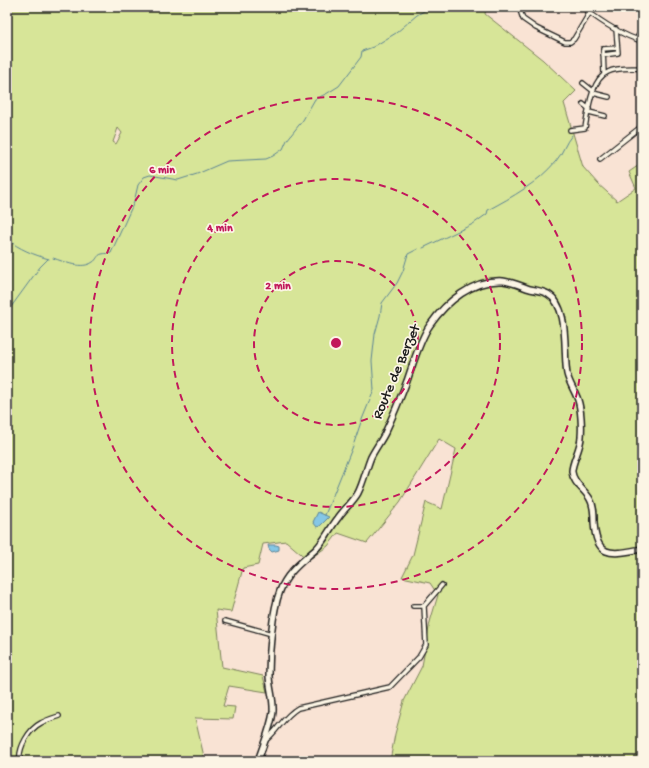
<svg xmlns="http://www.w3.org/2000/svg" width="649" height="768" font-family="'Gochi Hand',sans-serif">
  <rect width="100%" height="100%" fill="#f9e3d4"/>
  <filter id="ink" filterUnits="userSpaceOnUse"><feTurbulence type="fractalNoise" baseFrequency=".025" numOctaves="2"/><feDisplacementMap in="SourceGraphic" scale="8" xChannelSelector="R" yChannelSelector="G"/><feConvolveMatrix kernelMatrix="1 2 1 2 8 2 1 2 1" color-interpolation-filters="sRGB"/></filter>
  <g filter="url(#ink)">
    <path fill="#d7e598" stroke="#7a805a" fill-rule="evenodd" d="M7,7H486L485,14L543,60L576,91L564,103L583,167L598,184L617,201L636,188L629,172L642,163V761H390L395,734L404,701L422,666L430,622L438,595L430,583L402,577L413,555L426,502L442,509L456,449L439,439L400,502L367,543L338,533L328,546L308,560L286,541L263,544L258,565L243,568L231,612L216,610L222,667L263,676L267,692L229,686L223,706L235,707L233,719L195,718L205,761H7ZM118,128L122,133L116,144L113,142Z"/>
    <path fill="#85c7e6" stroke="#5b8395" d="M318,512L329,517L320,526L317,527L313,522Z
      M268,545H276L279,546V550L272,552L269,549Z"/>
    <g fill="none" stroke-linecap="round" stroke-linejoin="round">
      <path stroke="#5b8395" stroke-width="1" d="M7,239C19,249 34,255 49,259
        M423,248L473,224L487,214L488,210C512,197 538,183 556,161C563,153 565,143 572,135
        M53,258C65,262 82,270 93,262C97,260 97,255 102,254C106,253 108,254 111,253L134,202L138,185L144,177L150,175L178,180L197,174L227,161L266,159L273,156L283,149L287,140L303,120L315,99L326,94L339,86L361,57L362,51L373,47L396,33L417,15L431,7
        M7,330L11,307L40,267L48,259
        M354,443L361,422L374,390L372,361L375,334L380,316L382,303L397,283L403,271L408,254L418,249
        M325,515L353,446"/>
      <g stroke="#1c1c1c" stroke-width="6">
        <path id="street" d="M519,7L523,19L536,28L565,42H570L574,39L593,7
          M582,7C600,21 620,35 642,41
          M636,39L642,31
          M603,55L618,53L616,29
          M604,74L603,49L617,48
          M583,83L593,91
          M593,93L609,97
          M583,104L589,109
          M589,112L605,116
          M570,130L585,128C588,112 591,79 608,72C617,67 631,69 642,68
          M600,159L642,126
          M413,606H424
          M225,621L272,634
          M266,740C278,730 284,716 298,708L390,687L419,657L426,645L424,606L442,585
          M20,761C18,748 29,729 41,723C46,720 53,718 59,716"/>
      </g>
      <g stroke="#1c1c1c" stroke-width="8">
        <path id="secondary" d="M258,761C263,745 271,728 273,712C274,699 269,687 269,675C269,653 272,611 280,591C287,572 302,562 316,549C325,540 330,528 338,518C344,509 353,502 358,493C364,481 366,469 371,457C375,449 381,441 385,433C393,416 400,399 407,381C413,364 420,339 430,325C446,302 473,279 503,281C512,282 521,286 530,289C536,290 543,291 548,294C570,307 563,352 567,374C569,383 575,391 578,400C581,409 582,426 581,437C581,448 571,464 572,472C573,483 585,490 590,499C594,506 594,514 594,522C596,560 613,554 642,549"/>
      </g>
      <use href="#street" stroke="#fcf5e5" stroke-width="3.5"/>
      <use href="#secondary" stroke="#fcf5e5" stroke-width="5"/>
    </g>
  </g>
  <g fill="none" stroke="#c2185b" stroke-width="2" stroke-dasharray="7 5">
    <circle cx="336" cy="343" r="82"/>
    <circle cx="336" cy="343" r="164"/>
    <circle cx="336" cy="343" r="246"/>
  </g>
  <g text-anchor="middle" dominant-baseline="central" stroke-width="3.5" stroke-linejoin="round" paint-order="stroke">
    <g font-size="15" fill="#1c1c1c" stroke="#fcf5e5">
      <text transform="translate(397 372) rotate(-67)">Route de Berzet</text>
    </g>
  </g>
  <circle cx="336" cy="343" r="6" fill="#c2185b" stroke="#fcf5e5" stroke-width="2"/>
  <g font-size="12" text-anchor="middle" font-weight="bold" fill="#c2185b" stroke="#fcf5e5" stroke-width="3.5" stroke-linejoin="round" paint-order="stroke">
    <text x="162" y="173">6 min</text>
    <text x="220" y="231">4 min</text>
    <text x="278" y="289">2 min</text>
  </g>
  <rect width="649" height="768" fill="none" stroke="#fcf5e5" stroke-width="24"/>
  <rect x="12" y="12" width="625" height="744" fill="none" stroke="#1c1c1c" stroke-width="1.5" filter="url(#ink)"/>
</svg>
